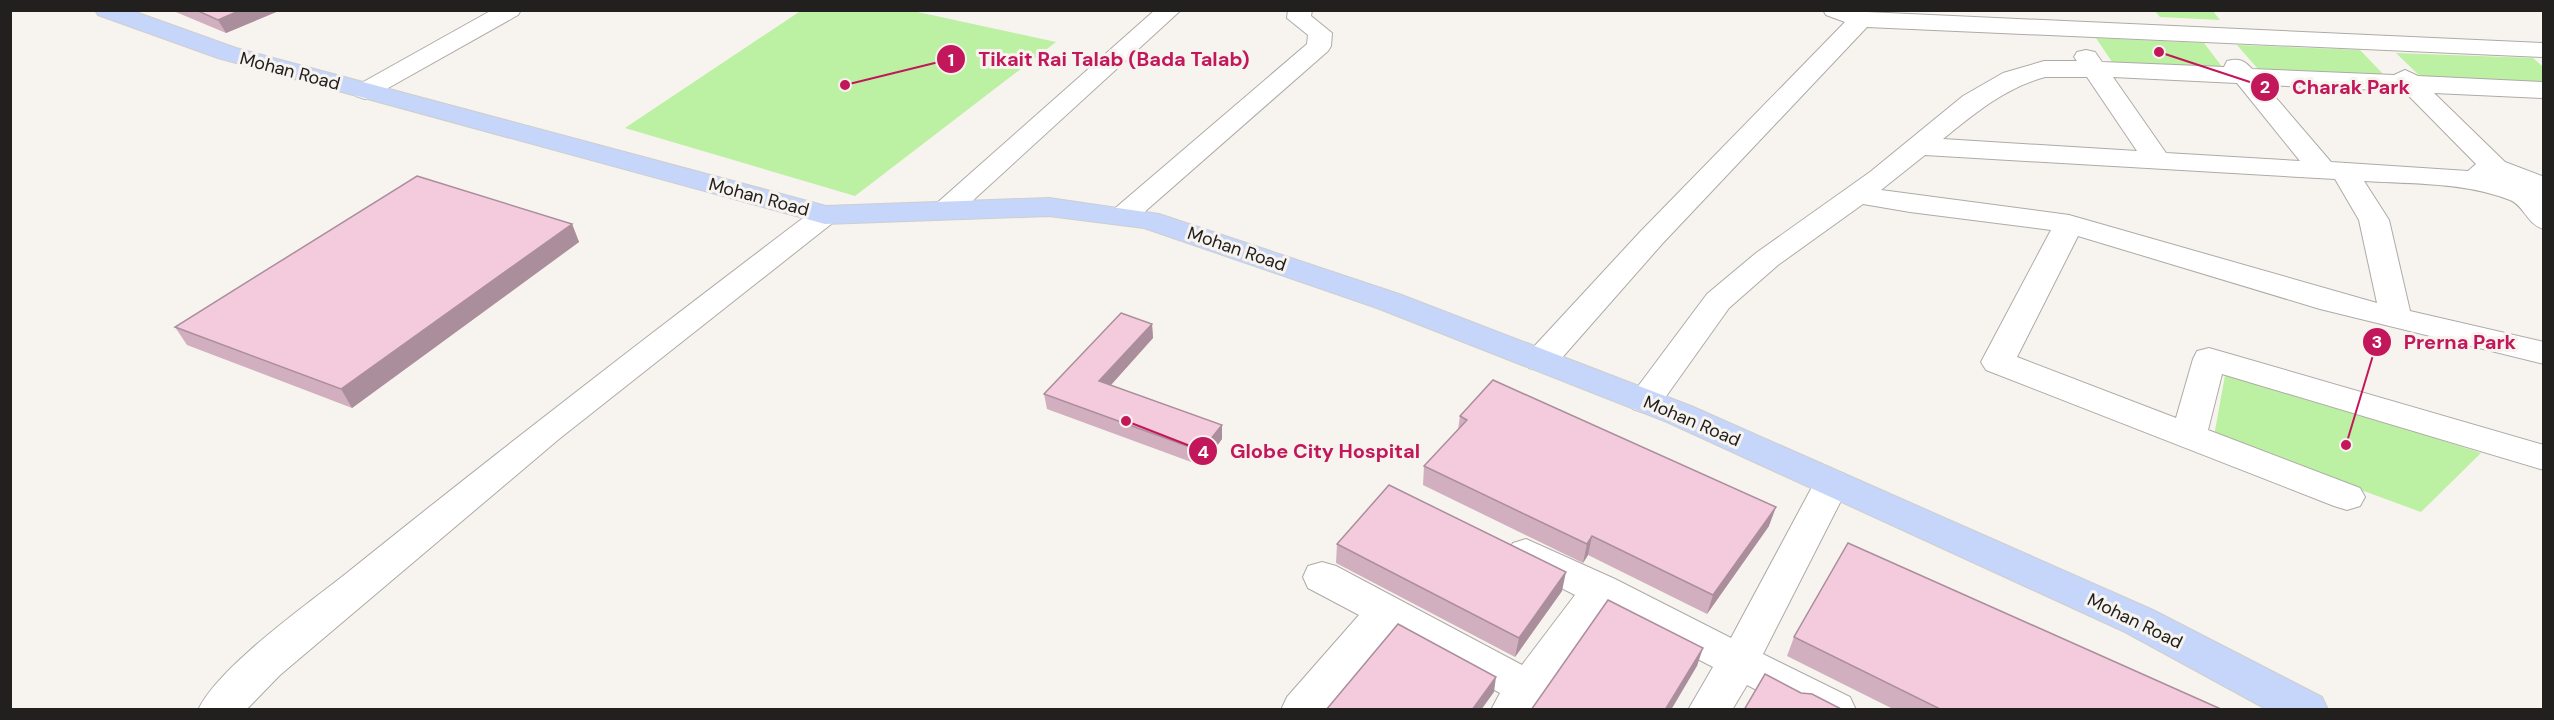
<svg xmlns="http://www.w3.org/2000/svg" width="2554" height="720" font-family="'DM Sans',sans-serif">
  <rect width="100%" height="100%" fill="#f7f3ef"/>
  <path fill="#bcf0a2" d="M802,10L913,11L1056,42L855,196L625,128Z
    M2155,11H2213L2220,20L2160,17Z
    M2096,38L2204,43L2223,68L2112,62Z
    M2237,45L2360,50L2384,75L2258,69Z
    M2396,53L2533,58L2543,67V87L2427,83Z
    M2226,370L2481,453L2421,512L2214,436Z"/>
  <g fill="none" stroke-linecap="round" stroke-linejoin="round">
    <g stroke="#aeaba7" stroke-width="2">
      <path id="minor" d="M492,10H521L518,15L374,96L365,99L356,96L352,91L356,86Z
        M1155,10H1181L957,215L947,218L937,215L933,209L937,203Z
        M1288,10H1312L1311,16L1332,33L1331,46L1328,51L1133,222L1123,225L1113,222L1108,216L1113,210L1307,44L1308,35L1287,18Z
        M1823,10L2544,43V57L1867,27L1662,244L1553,368L1541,371L1529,368L1524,360L1529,352L1640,232L1845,22L1826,15Z
        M2086,50L2095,52L2102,62L2224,67L2227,61C2239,58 2244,60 2252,69L2394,75L2405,70L2418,76L2544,82V98L2434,93L2505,162L2542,176L2544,229C2527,225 2524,205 2510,200C2464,182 2413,184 2364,181L2389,220L2410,311L2544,342V364L2320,309L2078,236L2017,357L2176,418L2193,359L2197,351L2209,348L2544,445V470L2222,374L2208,430L2360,488L2365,497L2360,506L2347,510L2334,506L1986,370L1981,362L2051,230L1910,212L1863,204L1778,265L1729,308L1657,409L1645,413L1633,409L1628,401L1633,393L1707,294L1756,253L1870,172L1963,96L2003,73L2044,61H2077L2074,57L2077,52ZM2045,77H2087L2137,151L1943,139C1975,113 2005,88 2045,77ZM2113,77L2237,83L2300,161L2166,153ZM2265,85L2404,91L2476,164L2468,171L2331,162ZM1925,155L2335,179L2359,220L2377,303L2069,215L1881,190Z
        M825,206L835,209L840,215L835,221L559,439L280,675L246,710H198C219,666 308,604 348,572C502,448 658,328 815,209Z
        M1832,470L1845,474L1850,483L1763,654L1850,697L1856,710H1795L1747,685L1732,710H1688L1713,667L1607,612L1536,710H1491L1500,693L1391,633L1328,710H1281L1287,697L1359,615L1308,588L1303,577L1308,566L1322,562L1336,566L1522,665L1575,595L1513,563L1507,553L1513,543L1526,539L1615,579L1731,638L1819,474Z"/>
    </g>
    <g stroke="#cecece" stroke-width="2">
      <path id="major" d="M95,10H130L236,48L826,206L1049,198L1159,214L1399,294L1691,406L2153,610L2322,697L2328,710H2268L2125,632L1667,422L1377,308L1144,228L1049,216L825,224L218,58L98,15Z"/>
    </g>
    <use href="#minor" fill="#fff" fill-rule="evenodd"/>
    <use href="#major" fill="#c6d6fa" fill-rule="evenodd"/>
  </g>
  <path fill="#d2afbe" d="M171,10H281L226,33Z
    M572,224L579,242L352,408L187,345L175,327Z
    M1152,324L1153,338L1111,385L1222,425V439L1202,466L1047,409L1044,394Z
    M1460,416L1769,526L1707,614L1588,555L1583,563L1423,485L1424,466L1458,430Z
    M1337,544L1562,591L1515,657L1336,563Z
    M1794,637L2223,710H1895L1787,656Z"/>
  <path fill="#ab8e9b" d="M241,10H281L226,33L218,20Z
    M572,224L579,242L352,408L341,389Z
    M1152,324L1153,338L1101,396L1099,381Z
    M1222,425V439L1202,466L1201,451Z
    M1776,507L1769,526L1707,614L1713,595Z
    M1592,536L1588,555L1583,563L1587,544Z
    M1566,572L1562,591L1515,657L1519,638Z
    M1703,648L1697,666L1671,710H1665Z
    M1496,677L1494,692L1481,710H1472Z"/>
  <path fill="#f4cbdd" stroke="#ab8e9b" stroke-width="1.5" d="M196,10H241L218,20Z
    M417,176L572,224L341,389L175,327Z
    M1121,313L1152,324L1099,381L1222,425L1201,451L1044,394Z
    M1493,380L1776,507L1713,595L1592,536L1587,544L1424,466L1467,420L1460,416Z
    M1389,485L1566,572L1519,638L1337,544Z
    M1848,543L2223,710H1942L1794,637Z
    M1608,600L1703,648L1665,710H1531Z
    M1398,624L1496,677L1472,710H1326Z
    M1765,674L1801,693L1812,694L1843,710H1744Z"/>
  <g text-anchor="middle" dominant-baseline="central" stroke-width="6" stroke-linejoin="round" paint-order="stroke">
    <g font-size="18" fill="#22201f" stroke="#f7f3ef">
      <text transform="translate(290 71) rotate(15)">Mohan Road</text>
      <text transform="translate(759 197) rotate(15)">Mohan Road</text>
      <text transform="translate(1237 249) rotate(19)">Mohan Road</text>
      <text transform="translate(1692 421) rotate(23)">Mohan Road</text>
      <text transform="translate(2135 621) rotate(26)">Mohan Road</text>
    </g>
  </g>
  <path fill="none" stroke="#c2185b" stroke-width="2" d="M845 85L951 59M2159 52L2265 87M2346 445L2377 342M1126 421L1203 451"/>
  <g fill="#c2185b" stroke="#f7f3ef" stroke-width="2">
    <circle cx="845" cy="85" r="6"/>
    <circle cx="2159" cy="52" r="6"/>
    <circle cx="2346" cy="445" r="6"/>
    <circle cx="1126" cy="421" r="6"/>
    <circle cx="951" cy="59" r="15"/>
    <circle cx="2265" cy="87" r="15"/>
    <circle cx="2377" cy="342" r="15"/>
    <circle cx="1203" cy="451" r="15"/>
  </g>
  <g font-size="18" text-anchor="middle" font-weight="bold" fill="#fff">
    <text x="951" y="66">1</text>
    <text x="2265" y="93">2</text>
    <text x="2377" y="348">3</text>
    <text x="1203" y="458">4</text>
  </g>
  <g font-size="20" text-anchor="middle" font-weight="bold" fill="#c2185b" stroke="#f7f3ef" stroke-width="6" stroke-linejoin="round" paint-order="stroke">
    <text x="1114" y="66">Tikait Rai Talab (Bada Talab)</text>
    <text x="2351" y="94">Charak Park</text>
    <text x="2460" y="349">Prerna Park</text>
    <text x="1325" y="458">Globe City Hospital</text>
  </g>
  <rect width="2554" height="720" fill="none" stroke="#22201f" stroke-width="24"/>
</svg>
